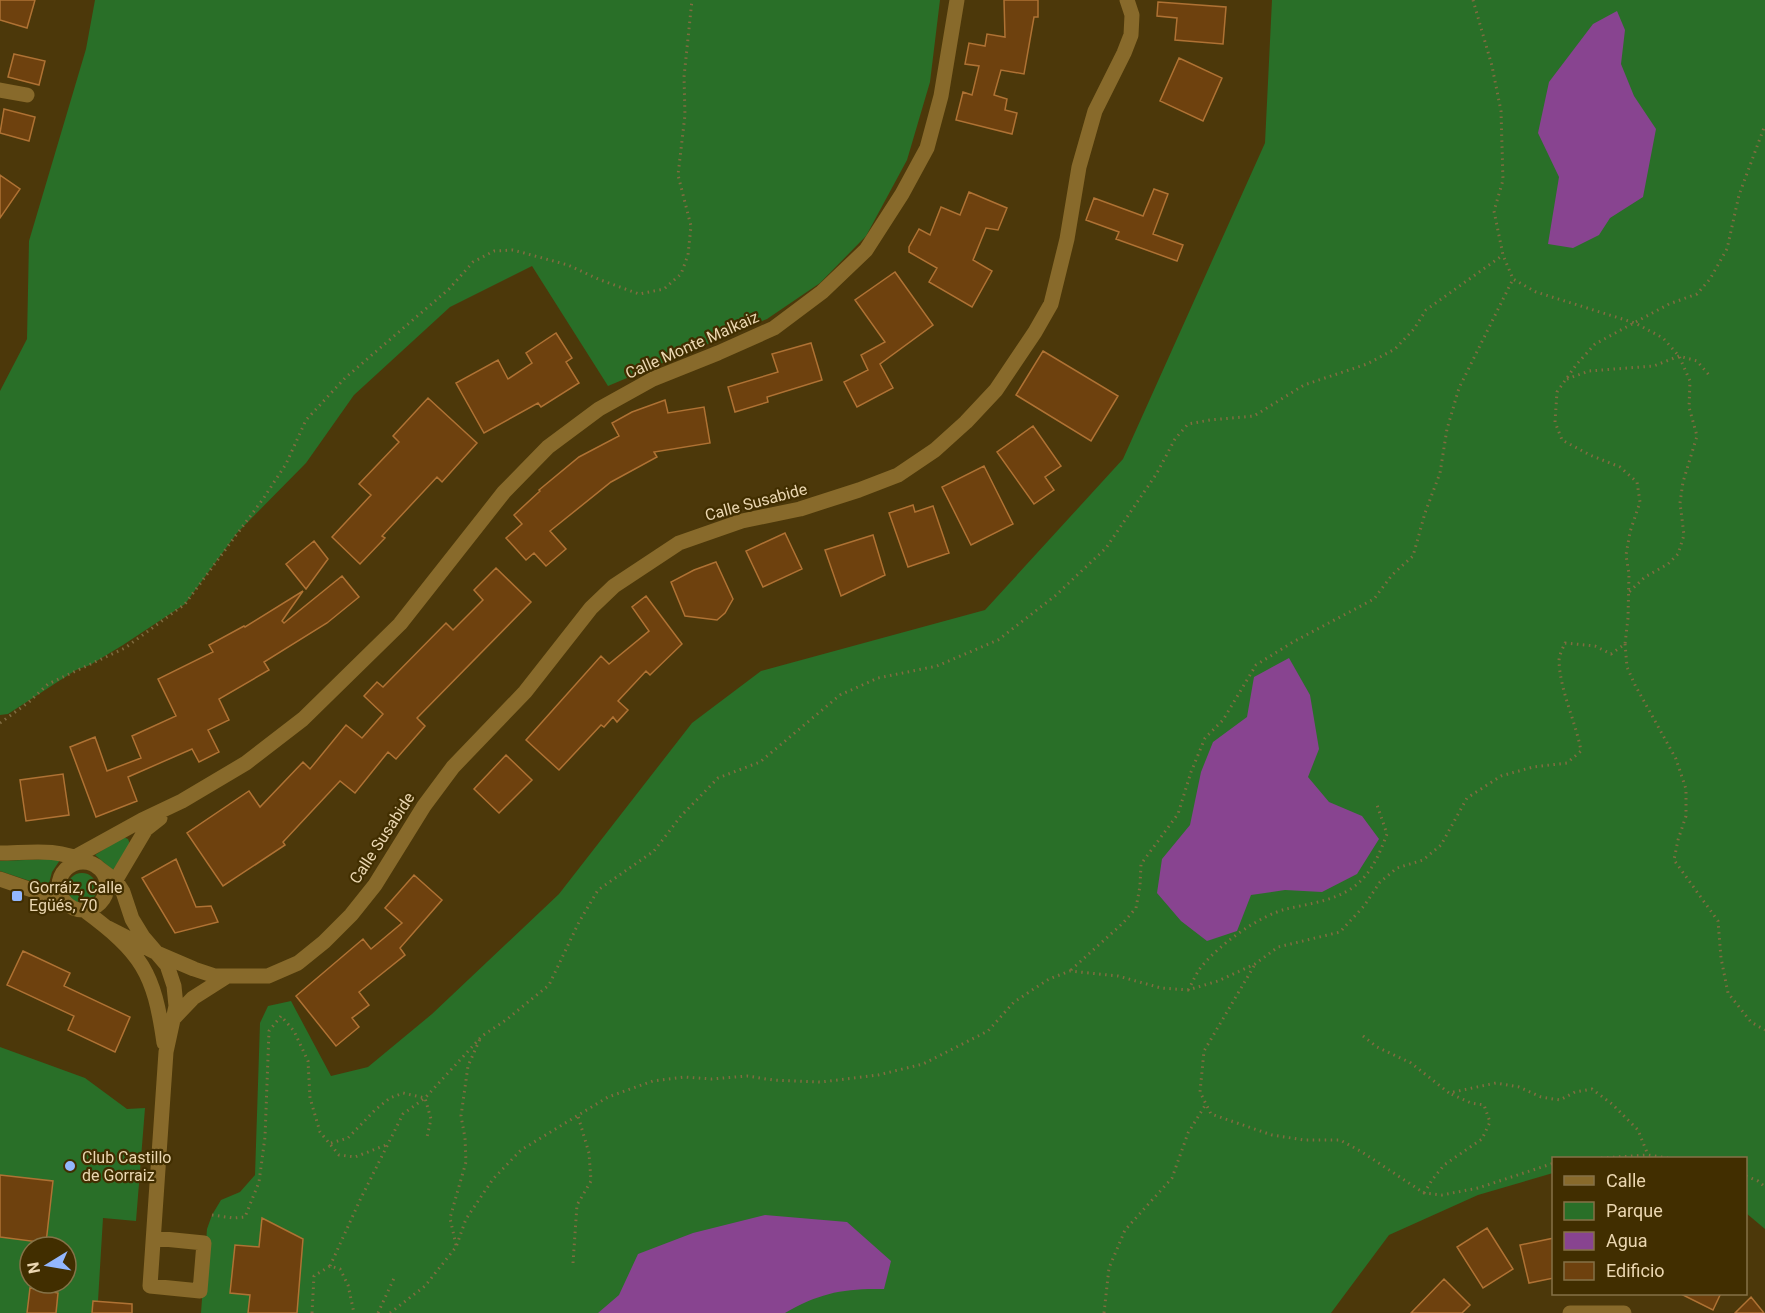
<svg xmlns="http://www.w3.org/2000/svg" width="1765" height="1313" font-family="Roboto,sans-serif">
  <rect width="100%" height="100%" fill="#4c380a"/>
  <path fill="#296f28" fill-rule="evenodd" d="M95,0H940L930,82L907,160L866,236L820,283L767,319L608,386L532,266L450,307L354,395L306,463L237,533L185,604L123,645L90,665L76,670L8,714L0,715V391L27,339L29,241L86,49Z
    M1272,0H1765V1229L1746,1213V1158H1554L1553,1173L1478,1195L1389,1235L1331,1313H201L207,1229L212,1215L221,1200L240,1192L255,1175L260,1023L268,1006L291,1001L331,1076L368,1067L432,1014L559,894L692,723L761,671L985,610L1123,459L1265,143Z
    M123,837L128,839L130,844L113,870L95,855Z
    M50,859L60,860L52,872L48,887L0,871V861Z
    M67 888a15 15 0 1 1 30 0a15 15 0 1 1-30 0Z
    M0,1047L85,1078L127,1109L145,1108L136,1221L103,1218L98,1301H93L92,1313H0ZM30,1247H66V1283H30Z"/>
  <path fill="#884490" d="M1617,11L1625,30L1621,64L1634,96L1656,129L1643,197L1610,218L1599,235L1573,248L1548,244L1559,177L1538,133L1549,82L1593,24Z
    M1289,658L1310,695L1319,749L1308,777L1329,802L1362,816L1379,839L1357,874L1322,892L1285,890L1251,895L1237,931L1207,941L1181,921L1157,893L1162,859L1190,825L1201,772L1213,742L1247,717L1254,677Z
    M765,1215L847,1222L891,1261L884,1289C844,1288 819,1293 785,1313H598L619,1295L638,1254L693,1233Z"/>
  <path fill="#6e410e" stroke="#af7234" stroke-width="1.5" d="M0,0H35L27,28L0,20Z
    M1004,0H1038V17H1034L1024,74L1001,70L994,95L1007,99L1005,110L1017,113L1012,134L956,120L963,92L972,95L979,66L965,64L969,43L985,46L987,34L1005,37Z
    M1158,2L1226,7L1223,44L1175,40L1177,18L1157,16Z
    M14,54L45,61L39,85L8,77Z
    M1179,58L1222,78L1203,121L1160,101Z
    M4,109L35,117L29,141L0,133Z
    M0,175L20,189L0,218Z
    M1154,189L1168,194L1153,234L1183,245L1177,261L1116,239L1119,232L1086,220L1094,198L1143,216Z
    M969,192L1007,208L998,230L986,228L973,260L992,271L972,307L929,282L937,268L909,252V247L919,229L930,235L941,207L960,215Z
    M895,272L933,325L880,364L893,388L857,407L844,382L868,370L861,355L885,342L855,300Z
    M556,333L572,358L566,362L579,383L541,407L538,403L484,433L456,383L498,360L508,379L532,363L526,353Z
    M811,343L822,380L767,397L768,402L735,412L728,387L778,372L772,354Z
    M1043,351L1118,396L1091,441L1016,395Z
    M428,398L477,443L442,482L437,477L382,536L385,538L360,564L332,537L371,495L359,484L399,442L393,436Z
    M665,400L668,413L704,407L710,443L654,452L657,457L611,482L550,531L566,549L546,566L534,553L526,560L506,538L522,524L514,515L540,491L539,490L579,457L619,436L612,423L632,412Z
    M1033,426L1061,466L1045,477L1054,490L1034,504L997,452Z
    M984,466L1013,524L971,545L942,487Z
    M913,505L915,512L933,506L949,553L908,567L889,513Z
    M785,533L802,569L763,587L746,551Z
    M873,535L885,575L841,596L825,550Z
    M314,541L328,559L306,589L286,564Z
    M716,562L733,599L725,613L717,620L685,616L671,582L694,570Z
    M496,568L531,602L417,718L425,726L396,759L388,752L355,793L340,781L283,842L285,845L223,886L187,833L249,791L260,807L303,762L310,769L346,725L362,738L383,714L364,696L377,682L383,687L446,623L453,630L483,600L474,590Z
    M342,576L359,597L327,623L264,662L269,670L219,699L229,720L208,730L219,752L199,762L192,749L128,777L137,801L96,817L70,747L95,737L107,771L141,758L132,736L176,716L158,679L213,652L209,645L244,626L245,627L303,591L282,621L284,623Z
    M646,596L682,644L650,675L646,671L618,701L628,710L617,722L613,717L604,727L601,725L559,770L526,740L601,656L609,664L649,631L632,607Z
    M506,755L532,780L499,813L474,789Z
    M63,774L69,815L26,821L20,780Z
    M176,859L196,907L211,906L218,922L175,933L142,878Z
    M414,875L442,900L400,948L405,955L359,992L369,1005L352,1018L359,1027L336,1046L296,996L363,939L371,949L402,923L385,908Z
    M23,951L70,973L64,986L130,1017L115,1052L68,1030L74,1016L7,985Z
    M0,1175L53,1181L46,1243L0,1237Z
    M262,1218L303,1239L297,1313H248L250,1295L230,1293L235,1245L259,1247Z
    M1487,1228L1513,1269L1483,1288L1457,1247Z
    M1554,1238V1278L1529,1283L1520,1245Z
    M1444,1279L1470,1305L1462,1313H1411Z
    M30,1288L58,1293L56,1313H27Z
    M1679,1293H1721L1713,1310Z
    M1751,1297L1764,1313H1735Z
    M93,1301L132,1304V1313H92Z"/>
  <g fill="none" stroke-linecap="round" stroke-linejoin="round">
    <path stroke="#806c40" stroke-width="3" stroke-dasharray="1.5 4.5" stroke-linecap="butt" d="M1473,0L1492,66L1501,111L1503,180L1494,211L1503,255L1513,279L1536,292L1635,323L1663,338L1679,356L1690,381L1689,407L1697,436L1683,482L1680,503L1684,535L1678,554L1668,564L1645,577L1629,592
      M1567,379L1589,371L1654,366L1679,356L1697,361L1709,375
      M1625,644L1627,667L1635,685L1676,759L1686,789V816L1678,840L1674,860L1718,921L1721,958L1728,993L1751,1022L1765,1030
      M0,723L29,702L48,684L125,648L185,604L263,499L286,464L306,420L345,378L449,289L473,262L494,251L513,250L568,265L598,279L639,294L664,289L681,274L688,255L691,226L678,175L685,115L684,77L692,0
      M1254,966L1204,1051L1200,1092L1211,1114L1272,1135L1304,1140H1340L1362,1152L1424,1193L1442,1195L1478,1188L1554,1163
      M1071,970L1123,923L1136,908L1140,886L1141,864L1178,814L1191,772L1205,738L1223,720L1256,665L1293,642L1374,599L1392,575L1413,556L1425,513L1440,473L1447,429L1459,388L1513,279
      M1188,990C1193,982 1196,973 1202,966C1220,944 1259,916 1286,909C1307,904 1334,901 1352,888C1371,875 1379,855 1387,834L1376,802
      M1363,1036L1377,1047L1411,1063L1449,1093L1496,1083L1519,1087L1541,1097L1560,1100L1575,1092L1592,1089L1612,1104L1638,1130L1648,1155
      M331,1143L348,1138L375,1110L390,1098L403,1093L425,1098L431,1119L427,1137
      M1601,1158L1648,1155L1668,1158
      M1746,1176L1758,1181L1765,1187
      M1424,1193L1432,1180L1444,1165L1482,1139L1490,1122L1484,1105L1471,1103L1449,1093
      M212,1215L233,1218L245,1217L259,1182L265,1137L269,1031L281,1016L294,1031L308,1061L310,1098L320,1132L339,1155L355,1157L386,1145
      M456,1245L450,1218L466,1162L465,1138L461,1116L468,1066L480,1039
      M573,1263L577,1205L591,1181L589,1153L578,1116
      M330,1266L360,1200L403,1114L425,1098L482,1036L506,1020L549,985L579,922L598,890L654,851L681,816L718,778L760,762L840,695L878,678L937,666L998,640L1055,596L1106,548L1157,473L1175,439L1188,424L1210,420L1254,416L1304,385L1367,364L1395,349L1414,329L1426,310L1503,255
      M312,1313L314,1276L330,1266L340,1269L348,1285L354,1313
      M378,1313L395,1276
      M390,1313L425,1286L456,1247L466,1219L493,1179L521,1150L608,1097L653,1081L684,1077L712,1079L747,1076L773,1080L821,1082L878,1075L923,1064L988,1031L1014,1002L1049,979L1070,971L1118,976L1161,988L1188,990L1218,981L1255,964L1278,947L1340,932L1364,906L1380,882L1397,868L1423,860L1441,845L1467,798L1501,776L1533,767L1567,763L1581,751C1576,722 1560,691 1559,661C1559,655 1563,648 1565,643L1595,646L1611,654L1625,644L1628,618L1629,574L1626,555L1630,532L1640,502L1637,482L1620,467L1590,455L1562,440L1555,422L1557,392L1576,365L1595,344L1669,304L1697,294L1710,279L1727,249L1739,195L1765,125
      M1104,1313L1109,1268L1125,1230L1172,1178L1188,1133L1206,1104"/>
    <path stroke="#886a2b" stroke-width="15" d="M0,90L27,95
      M0,853C26,853 60,847 83,862
      M59 886a24 24 0 1 1 48 0a24 24 0 1 1-48 0Z
      M70,866L75,857L142,820L182,801L246,763L303,719L400,624L504,492L548,447L599,409L653,379L718,353L774,328L822,292L866,250L902,194L927,148L941,96L957,0
      M96,866L116,881L123,892L132,919L143,937L167,965L174,986L176,1006L166,1052L150,1286L200,1291L204,1243L154,1238
      M0,879L64,901
      M111,888L146,829L160,818
      M84,910C142,953 154,972 164,1043
      M108,928L159,954L194,969L215,976H268L298,963L324,942L351,915L375,885L424,806L453,767L525,692L591,608L614,586L679,543L742,521L800,509L859,490L898,475L935,450L966,422L996,390L1035,332L1051,304L1067,239L1079,167L1095,111L1124,53L1131,35L1132,15L1127,0
      M174,1018L193,998L226,977
      M1570,1313H1624"/>
  </g>
  <g fill="#93b7fd" stroke="#412e00" stroke-width="2">
    <rect x="11" y="890" width="12" height="12" rx="3"/>
    <circle cx="70" cy="1166" r="6"/>
  </g>
  <g text-anchor="middle" dominant-baseline="central" stroke-width="4.5" stroke-linejoin="round" paint-order="stroke">
    <g font-size="16" fill="#ebd7b1" stroke="#412e00">
      <text transform="translate(692 345) rotate(-24)">Calle Monte Malkaiz</text>
      <text transform="translate(756 502) rotate(-15)">Calle Susabide</text>
      <text transform="translate(382 838) rotate(-57)">Calle Susabide</text>
    </g>
    <g font-size="16" fill="#ebd7b1" stroke="#412e00" text-anchor="start">
      <text x="29" y="887">Gorráiz, Calle<tspan x="29" dy="18">Egüés, 70</tspan></text>
      <text x="82" y="1157">Club Castillo<tspan x="82" dy="18">de Gorraiz</tspan></text>
    </g>
  </g>
  <rect x="1552" y="1157" width="195" height="138" fill="#412e00" stroke="#857247" stroke-width="1.5"/>
  <rect x="1564" y="1176" width="30" height="9" fill="#886a2b" stroke="#857247" stroke-width="1.5"/>
  <text x="1606" y="1187" font-size="18" fill="#ebd7b1">Calle</text>
  <rect x="1564" y="1202" width="30" height="18" fill="#296f28" stroke="#857247" stroke-width="1.5"/>
  <text x="1606" y="1217" font-size="18" fill="#ebd7b1">Parque</text>
  <rect x="1564" y="1232" width="30" height="18" fill="#884490" stroke="#857247" stroke-width="1.5"/>
  <text x="1606" y="1247" font-size="18" fill="#ebd7b1">Agua</text>
  <rect x="1564" y="1262" width="30" height="18" fill="#6e410e" stroke="#857247" stroke-width="1.5"/>
  <text x="1606" y="1277" font-size="18" fill="#ebd7b1">Edificio</text>
  <g transform="translate(48 1265) rotate(259)"><circle r="28" fill="#412e00" stroke="#857247" stroke-width="1.5"/>
  <path d="M0-4.5L10 22L0 15L-10 22Z" fill="#93b7fd"/>
  <text y="-9" font-size="16" font-weight="bold" text-anchor="middle" fill="#ebd7b1">N</text>
  </g>
</svg>
